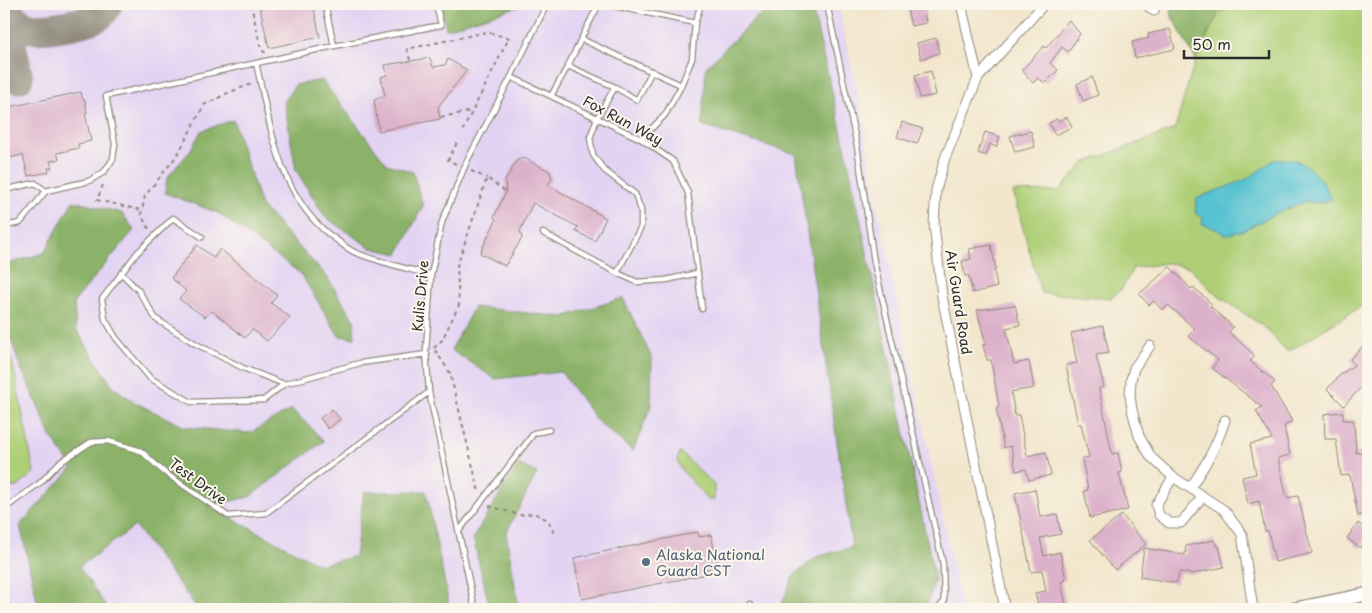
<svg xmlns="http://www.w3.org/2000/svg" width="1372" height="613" font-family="'Playpen Sans',sans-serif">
  <rect width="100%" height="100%" fill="#fbf7ec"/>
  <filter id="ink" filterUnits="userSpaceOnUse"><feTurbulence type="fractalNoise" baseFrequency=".02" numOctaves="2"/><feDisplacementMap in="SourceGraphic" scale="10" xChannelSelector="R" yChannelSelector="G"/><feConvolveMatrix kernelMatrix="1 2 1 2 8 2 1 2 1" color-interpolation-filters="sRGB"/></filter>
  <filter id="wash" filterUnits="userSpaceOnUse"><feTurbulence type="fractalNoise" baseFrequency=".0096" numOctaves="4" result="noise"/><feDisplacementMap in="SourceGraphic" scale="20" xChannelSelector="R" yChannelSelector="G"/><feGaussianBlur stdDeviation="1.12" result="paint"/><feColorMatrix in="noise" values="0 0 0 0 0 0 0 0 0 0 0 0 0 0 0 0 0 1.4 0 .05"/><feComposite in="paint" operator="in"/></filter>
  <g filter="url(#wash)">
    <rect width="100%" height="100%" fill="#f2e6cc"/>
    <path fill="#e3d3f3" d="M4,4H838L864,122L876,200L962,609H4Z"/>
    <path fill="#afcf77" stroke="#6d7d51" d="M1229,4H1368V302L1288,352L1263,326L1214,293L1190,268L1167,263L1133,268L1123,288L1111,298L1041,293L1013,192L1059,191L1084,163L1175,129C1186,92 1200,30 1229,4Z
      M4,356L12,360L34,472L18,487H4Z
      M680,452L714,485V500H708L681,469L677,460Z"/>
    <path fill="#8bb268" stroke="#5b6e4a" d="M441,4H526L446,29Z
      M764,4H811L846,151L935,579L926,609H780L793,576L816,557L852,547L796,154L702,126L706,67L765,9Z
      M1170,4H1229L1218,13L1196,60L1172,17Z
      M322,80L387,164L413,172L423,206L398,254L371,248L325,217L296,170L284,102L295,85Z
      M233,120L261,206L327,277L354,320L355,338L339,336L301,274L218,213L165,193L167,178L190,151L201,131Z
      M73,201L122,213L134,230L74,302L76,329L113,387L136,403L185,427L250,433L292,409L324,441L249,497L209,506L320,565L355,556L364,492L426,491L450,609H198L135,526L79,567L108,609H39L20,525L72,468L52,438L18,361L4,316V265L44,253Z
      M623,298L652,358L651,406L633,451L598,422L561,372L495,379L451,350L474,307L563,317Z
      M518,464L537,473L506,533L519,609H490L473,538Z"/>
    <path fill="#57c2d1" stroke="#41767e" d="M1286,159C1306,158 1324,182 1332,199L1318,203L1306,201L1275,214L1242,231L1225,235L1218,230L1202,224L1203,218L1195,213L1197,198L1247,179L1274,160Z"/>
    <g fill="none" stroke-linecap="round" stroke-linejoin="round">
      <path stroke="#8e887c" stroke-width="31" d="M4,6C10,16 18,25 30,28C42,31 87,23 98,16C103,13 105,9 107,4
        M4,11L18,78"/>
    </g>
    <g id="blocks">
      <path fill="#dcb1cb" d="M259,4H313L320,37L269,48Z
        M906,4H923L926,23L911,26Z
        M1069,20L1080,34L1068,52L1062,47L1050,63L1058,70L1045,83L1038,78L1033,83L1022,70L1044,46L1046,48Z
        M1170,29L1175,49L1135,58L1132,42L1149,38L1148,34Z
        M936,38L939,53L921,59L917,43Z
        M430,58L433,67L445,65L448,59L467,70L438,107L440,119L379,131L374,100L385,96L381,77L387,75L385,65Z
        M931,71L936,95L920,98L915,75Z
        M1092,77L1098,95L1083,101L1077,84Z
        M81,92L83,100H85L87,113H85L91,141L78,144L79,148L57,153L59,159L50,161L52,168H48L49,172L28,176L23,155L4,159V108Z
        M1067,117L1072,127L1055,135L1049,123L1057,119L1058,121Z
        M902,122L923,129L917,144L897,137Z
        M1031,131L1035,147L1015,152L1010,136Z
        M985,132L1000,137L996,147L990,144L986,156L978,153Z
        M524,158L549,171L552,178L548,185L606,218L595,241L575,231L578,227L533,203L520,231L522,238L505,266L480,253L496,220L494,217L506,192L505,181L517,160Z
        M197,245L214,258L220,249L277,295L271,303L290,317L267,341L252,329L245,338L212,311L205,317L179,299L186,291L171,278Z
        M991,245L996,270L994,271L997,287L973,293L969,276H965L962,261L971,259L969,249Z
        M1170,267L1191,289L1193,287L1212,304L1210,306L1233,327L1229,332L1255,356L1250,361L1275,382L1271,386L1292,421L1284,426L1290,455L1278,458L1282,476L1287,498L1298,496L1312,553L1275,562L1268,531H1265L1259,501L1248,504L1242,477L1256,474L1250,444L1272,439L1256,411L1262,407L1212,368L1218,360L1188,336L1195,329L1168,305L1162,310L1154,301L1149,305L1139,294Z
        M1015,305L1020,325L1006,328L1014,364L1029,361L1034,388L1011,392L1015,416L1019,415L1027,456L1046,452L1051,475L1029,480L1026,469L1016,471L1011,446L1004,448L996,408L999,407L991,360H987L983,345L986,344L977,310Z
        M1103,326L1109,353L1096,355L1104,387L1099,388L1112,454L1118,453L1122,472L1119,473L1128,510L1090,518L1084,491L1088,490L1082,458L1089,457L1081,424H1078L1066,365L1077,363L1071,333Z
        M1368,341V384L1365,383L1344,406L1327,389L1340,375L1354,365L1350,359Z
        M332,409L340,419L328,429L320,418Z
        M1343,412V420H1354L1356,453L1367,452L1368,514L1358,516L1350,475L1341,476L1336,439H1325L1324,414Z
        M1035,489L1040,517L1057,514L1061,534L1040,538L1044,556L1060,552L1066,580L1061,582L1067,609H1045L1044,604L1038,605L1035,593L1046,591L1042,570L1031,572L1015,493Z
        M1122,515L1146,544L1115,570L1090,540Z
        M1358,523L1368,531V537L1360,548L1347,538Z
        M698,532L699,537L711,535L718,566L706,569L707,574L582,599L574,558Z
        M1214,540L1216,546H1219L1224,567L1192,574L1180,572L1176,583L1140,577L1144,548L1185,555L1186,546Z"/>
    </g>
  </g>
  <g filter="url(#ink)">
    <use href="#blocks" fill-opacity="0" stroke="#8e887c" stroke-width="1"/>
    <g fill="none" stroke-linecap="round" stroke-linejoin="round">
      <g stroke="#8e887c" stroke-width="7">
        <path id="lane" d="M325,4L334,46
          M605,4L695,23L692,59L680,88L665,115L641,139
          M827,4L857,146L874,262L943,564L944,602L938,609
          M695,23L701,4
          M581,39L599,4
          M256,63C271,127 279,202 338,241C343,245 348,249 354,252C378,262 405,268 431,275
          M652,71L637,100L615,87L568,66L581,39L681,85
          M511,77L641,139L673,161L688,193L702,309
          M551,96L568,66
          M4,190L35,183L46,191
          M4,226L20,223L46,191L89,181L104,172L113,159L115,144L106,96L334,46L441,25L436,4
          M543,233L617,273L641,227V210L635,194L604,170L593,155L590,138L597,118L615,87
          M202,237L173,218L137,253L102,299L105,319L116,338L150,378L191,402L264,400L284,384L360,363L427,354
          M121,273L138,290L156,319L196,344L243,368L284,384
          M617,273L637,282L666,280L698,273
          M4,509L41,482L59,463L91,442L108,441L141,451L164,472L228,516L266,513L429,392
          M459,531L534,433L549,430
          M4,600L9,609
          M750,604L751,609
          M475,609L429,392L426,351L431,275L442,222L467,161L511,77L547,4"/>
      </g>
      <g stroke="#8e887c" stroke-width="11">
        <path id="street" d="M961,4L978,78L945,158L936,190L934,224L942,296L1005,609
          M1146,4L1154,11
          M978,78L1044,4
          M1150,346L1134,368L1131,380L1130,395L1132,410L1139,436L1151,457L1173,477L1224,510L1242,534L1253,609
          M1173,477L1156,505L1159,515L1169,523H1181L1203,496
          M1190,488C1205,466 1217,446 1225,420"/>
      </g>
      <g stroke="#8e887c" stroke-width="15">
        <path id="secondary" d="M1294,609L1368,594"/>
      </g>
      <path stroke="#8e887c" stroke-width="2" stroke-dasharray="4 4" stroke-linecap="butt" d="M251,4L261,49L264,52H269
        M410,60L407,49L487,32L509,38L463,130
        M441,117L472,111
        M456,164L448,160L458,141
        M471,171L487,178
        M103,185L97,200L141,210
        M149,229L141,215L145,196L178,154L204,105L230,92L252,84
        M434,348L442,340L459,305L457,266L487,178L506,192
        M435,350L450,373L479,492
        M489,506L520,515L534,513L548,520L554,533"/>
      <use href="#lane" stroke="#fff" stroke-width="4.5"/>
      <use href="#street" stroke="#fff" stroke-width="9"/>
      <use href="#secondary" stroke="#fff" stroke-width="12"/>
    </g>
  </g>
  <circle fill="#5c6f8a" stroke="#fbf7ec" stroke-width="2" cx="646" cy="562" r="5"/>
  <g text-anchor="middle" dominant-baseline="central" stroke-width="4" stroke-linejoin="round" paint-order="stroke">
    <g font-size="14" fill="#2b2b2b" stroke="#fbf7ec">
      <text transform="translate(623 120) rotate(28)">Fox Run Way</text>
      <text transform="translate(420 296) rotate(-85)">Kulis Drive</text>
      <text transform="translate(959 302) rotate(81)">Air Guard Road</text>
      <text transform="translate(198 481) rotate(36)">Test Drive</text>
    </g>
    <g font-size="14" fill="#4e5e75" stroke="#fbf7ec" text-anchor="start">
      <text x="656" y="554">Alaska National<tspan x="656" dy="16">Guard CST</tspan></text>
    </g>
  </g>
  <rect width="1372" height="613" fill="none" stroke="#fbf7ec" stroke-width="20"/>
  <path d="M1184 50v8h85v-8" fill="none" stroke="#2b2b2b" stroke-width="2.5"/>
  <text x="1192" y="50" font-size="15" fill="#2b2b2b" stroke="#fbf7ec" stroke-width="4" paint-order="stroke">50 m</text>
</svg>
